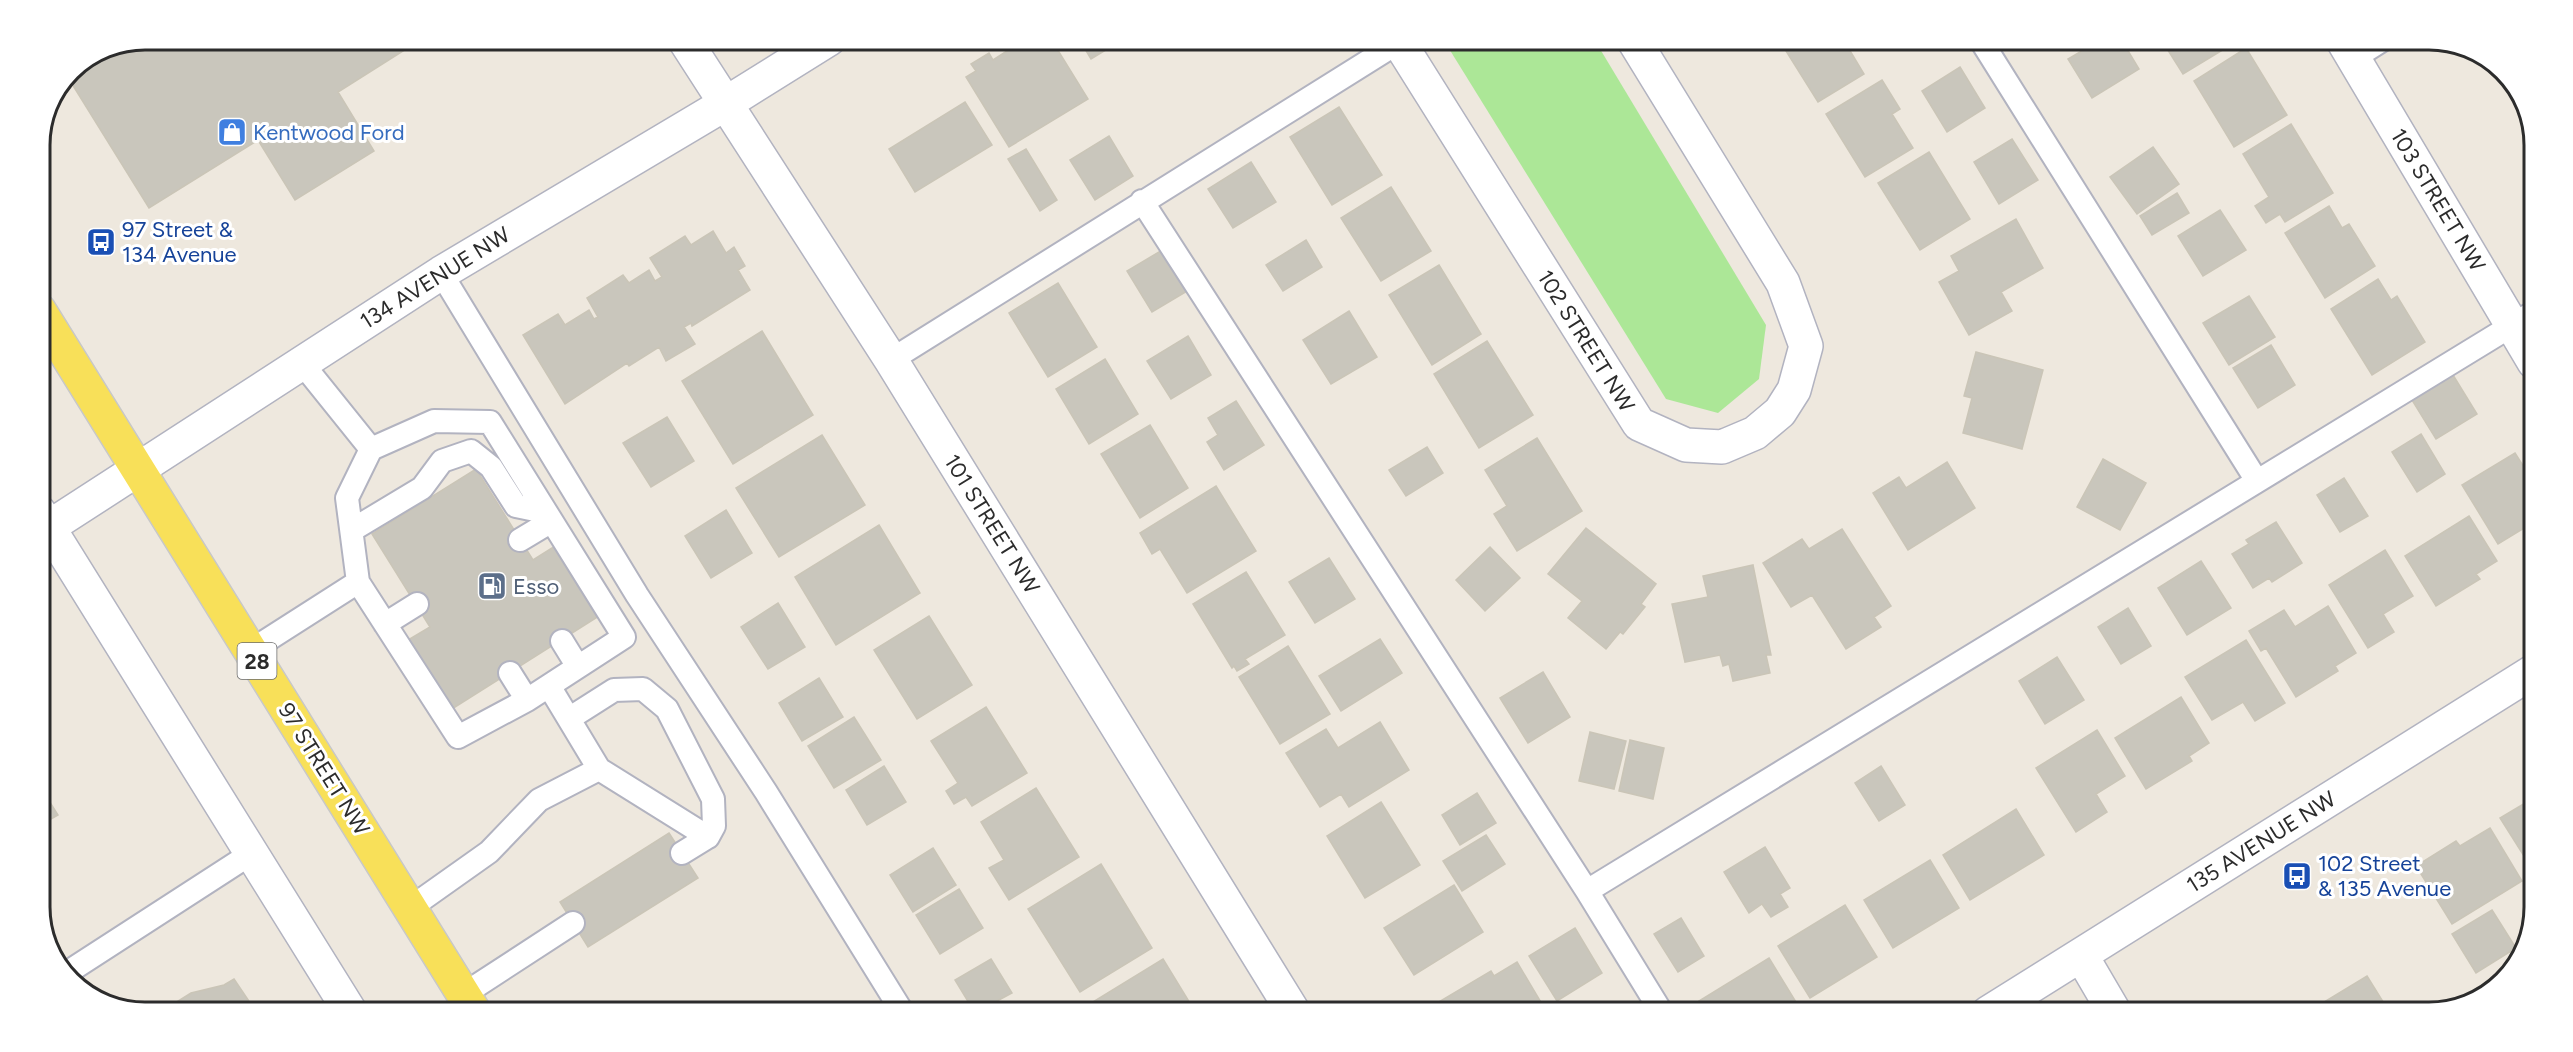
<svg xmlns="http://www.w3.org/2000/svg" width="2573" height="1052" font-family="Figtree,sans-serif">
  <rect width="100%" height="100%" fill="#eee8de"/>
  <path fill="#ace797" d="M1443,39H1594L1766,325L1759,379L1718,413L1666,399Z"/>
  <path fill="#c9c6bc" stroke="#cac5b7" stroke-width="1.5" d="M145,39H422L338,92L374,151L295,200L258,140L149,208L67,76L70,70L107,46Z
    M1011,39H1051L1088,99L1009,147L966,77L976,71L971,64L989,53L993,60L1007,51L1003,44Z
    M1079,39H1124L1091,59Z
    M1788,39H1843L1864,74L1818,102L1781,43Z
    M2102,39H2121L2139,69L2092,98L2068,59Z
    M2172,39H2238L2239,40L2183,74L2164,44Z
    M2246,48L2287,115L2234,147L2194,81Z
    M1960,67L1985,108L1947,132L1922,91Z
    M1882,80L1900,109L1892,114L1913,148L1865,177L1826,114Z
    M965,102L992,145L915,192L889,149Z
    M1339,107L1382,175L1332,205L1290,137Z
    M2291,124L2333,193L2285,222L2280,214L2266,223L2255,206L2269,197L2243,154Z
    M1109,136L1133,176L1095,200L1070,160Z
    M2012,139L2038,180L1999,204L1974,162Z
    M2153,147L2179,184L2137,214L2110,177Z
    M1026,149L1057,200L1040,211L1008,159Z
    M1929,152L1970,219L1920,250L1878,183Z
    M1251,162L1276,202L1233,228L1208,189Z
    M1391,187L1431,251L1381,281L1341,218Z
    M2177,193L2189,213L2152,235L2140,216Z
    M2329,206L2342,228L2349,224L2375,266L2325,298L2285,233Z
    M2220,210L2246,250L2203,276L2178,236Z
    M2016,219L2043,268L2001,292L2012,311L1969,335L1939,282L1959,271L1951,256Z
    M713,231L726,253L734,247L745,266L738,270L750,290L692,326L691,323L684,327L695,344L666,361L659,347L629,366L627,363L565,404L523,335L558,314L565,325L589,310L594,319L598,317L587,298L623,275L629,283L649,270L655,281L662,277L650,258L685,236L691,245Z
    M1306,240L1322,267L1283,291L1266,265Z
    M1169,246L1194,287L1152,312L1127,271Z
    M1439,265L1481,334L1432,365L1389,295Z
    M2378,279L2391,300L2397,296L2425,342L2372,375L2331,309Z
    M1058,283L1097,347L1048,377L1009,313Z
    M2249,296L2275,337L2229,365L2203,323Z
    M1349,311L1377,357L1331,384L1303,340Z
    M762,331L813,415L733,464L682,381Z
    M1188,336L1211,375L1171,399L1147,361Z
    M1487,341L1533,415L1479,448L1434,374Z
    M2271,345L2295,385L2258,408L2233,368Z
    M1976,352L2043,370L2022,449L1963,433L1972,398L1964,396Z
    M1105,359L1138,414L1089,444L1056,389Z
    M2453,375L2477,414L2436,439L2412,400Z
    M1236,401L1264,445L1224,470L1207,442L1218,435L1208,418Z
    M667,417L694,461L651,487L623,443Z
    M1150,425L1188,488L1140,518L1101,454Z
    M2421,434L2445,474L2417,492L2392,452Z
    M822,435L865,505L779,557L736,488Z
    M1537,438L1582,511L1517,551L1494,514L1507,506L1485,470Z
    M1427,447L1443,473L1406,496L1389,470Z
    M2515,453L2534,483V522L2498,544L2462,485Z
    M2103,459L2146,483L2120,530L2077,507Z
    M1947,462L1975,508L1908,550L1873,493L1899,477L1906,488Z
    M476,469L533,560L555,546L599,616L452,709L408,640L430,627L372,534Z
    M2344,478L2368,516L2340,532L2317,495Z
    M1216,486L1256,551L1187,593L1160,549L1152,554L1140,533Z
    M726,510L752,553L711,578L685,536Z
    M2469,516L2497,561L2476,574L2480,579L2436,606L2405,556Z
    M2276,522L2302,563L2272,582L2269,578L2253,588L2232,554L2249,544L2246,540Z
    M879,525L920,593L836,645L795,577Z
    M1586,528L1656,584L1641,604L1645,607L1623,634L1620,632L1606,649L1568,618L1582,601L1548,574Z
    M1842,529L1891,606L1874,617L1881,627L1846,649L1812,595L1791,607L1763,563L1802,539L1809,549Z
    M1490,547L1520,578L1485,611L1456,580Z
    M2385,550L2413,596L2383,614L2394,632L2368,648L2329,585Z
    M1329,558L1355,599L1315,623L1289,582Z
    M2201,561L2231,608L2187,635L2158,588Z
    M1753,565L1771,655H1766L1770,673L1733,681L1729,664L1723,666L1720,655L1685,662L1672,604L1708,597L1703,576Z
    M1246,572L1285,635L1245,659L1249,664L1237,671L1234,666L1232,668L1193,604Z
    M778,603L805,647L768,669L741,627Z
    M2328,606L2356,653L2335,666L2338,671L2296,697L2266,648L2261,651L2249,631L2284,610L2295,627Z
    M2128,608L2151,646L2121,664L2098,627Z
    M929,616L972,685L917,719L874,650Z
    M1380,639L1402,673L1341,711L1319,676Z
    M2246,640L2285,703L2255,721L2243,702L2212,720L2185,677Z
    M1288,646L1330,714L1280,744L1239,677Z
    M2057,657L2084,700L2045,724L2019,681Z
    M1543,672L1570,717L1528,743L1500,698Z
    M819,678L843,717L802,741L779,703Z
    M2181,697L2209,743L2189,756L2192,761L2146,789L2115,738Z
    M986,707L1027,773L972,806L966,797L954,804L946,791L958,783L931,741Z
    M854,717L881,760L834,788L808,746Z
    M1380,722L1409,770L1349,807L1341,794L1320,807L1286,753L1326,729L1338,748Z
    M2097,730L2125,776L2096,794L2107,812L2076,832L2036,768Z
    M1590,732L1626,741L1614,789L1579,781Z
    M1630,740L1664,748L1653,799L1619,791Z
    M884,766L906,802L867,825L846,790Z
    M1881,766L1905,805L1879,821L1855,783Z
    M39,785L58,815L39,826Z
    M1036,788L1079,857L1009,900L989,868L1004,860L981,822Z
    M2534,792V872L2500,818L2527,802L2524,798Z
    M1477,793L1496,823L1460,845L1442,815Z
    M1381,802L1420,865L1365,898L1327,836Z
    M2016,809L2044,855L1970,900L1943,855Z
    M2490,828L2522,881L2452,924L2416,866L2456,841L2460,846Z
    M669,833L698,878L588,947L560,902Z
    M1486,835L1505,864L1462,891L1443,861Z
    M1765,847L1790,888L1780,894L1788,907L1771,917L1762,904L1749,913L1724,872Z
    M933,848L956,885L913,912L890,875Z
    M1930,860L1959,908L1893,948L1864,900Z
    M1101,864L1152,948L1080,992L1028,909Z
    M1454,885L1483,932L1414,975L1384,928Z
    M959,889L983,928L940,954L916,915Z
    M1845,905L1877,957L1810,998L1778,946Z
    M2492,910L2516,948L2476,973L2452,934Z
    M1681,918L1704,956L1678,972L1654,934Z
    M1575,928L1602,973L1557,1001L1529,956Z
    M1769,958L1799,1007L1789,1013H1707L1699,1001Z
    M991,959L1012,993L975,1013L955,980Z
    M1163,959L1196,1013H1093L1088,1005Z
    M1517,962L1542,1004L1527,1013H1430L1427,1009L1491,971L1494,976Z
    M2367,976L2390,1013H2306Z
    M234,979L257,1013H159L191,993L224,985Z"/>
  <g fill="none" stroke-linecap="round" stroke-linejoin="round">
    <g stroke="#b2b3c0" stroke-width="26">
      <path id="lane" d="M1980,39L2257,481
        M2354,58L2384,39
        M1142,201L1587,891L1662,1013
        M441,273L637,595L766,792L903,1013
        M891,360L1399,42
        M301,362L371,449L347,498L358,582L458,737L527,700L624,637L490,422L434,421L371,449
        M352,530L422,488L442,461L471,451L491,467L516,506L545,512
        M520,540L550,522
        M385,624L417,604
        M562,641L578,667
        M250,651L358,582
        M510,673L527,700
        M570,718L614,690L643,689L667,709L713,799L714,826L708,837L682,853
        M599,769L708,837
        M1587,891L2534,312
        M410,908L489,852L539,800L599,769L549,686
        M65,974L252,853
        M464,994L573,923"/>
    </g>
    <g stroke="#b2b3c0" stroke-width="36">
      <path id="street" d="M684,39L891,360L1294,1013
        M1397,39L1639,424L1686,445L1722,447L1755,433L1780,412L1794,390L1806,346L1783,283L1633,39
        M2342,39L2534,362
        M39,512L351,1013
        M49,527L441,273L725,104L829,39"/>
    </g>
    <g stroke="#b2b3c0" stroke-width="36">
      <path id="secondary" d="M2081,955L2115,1013
        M1988,1013L2534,671"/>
    </g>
    <g stroke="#c8c8c8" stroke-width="36">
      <path id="primary" d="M39,310L475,1013"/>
    </g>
    <use href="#lane" stroke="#fff" stroke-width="22"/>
    <use href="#street" stroke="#fff" stroke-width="33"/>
    <use href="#secondary" stroke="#fff" stroke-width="33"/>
    <use href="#primary" stroke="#f8e059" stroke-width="33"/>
  </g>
  <defs>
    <g id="shop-square" transform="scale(1.5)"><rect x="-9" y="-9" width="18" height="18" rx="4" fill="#3f7fe0" stroke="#fff"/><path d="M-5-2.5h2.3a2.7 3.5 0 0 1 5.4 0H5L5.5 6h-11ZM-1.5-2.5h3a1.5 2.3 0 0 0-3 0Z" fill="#fff"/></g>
    <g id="bus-square" transform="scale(1.5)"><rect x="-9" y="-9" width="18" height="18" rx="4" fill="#1a4fb4" stroke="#fff"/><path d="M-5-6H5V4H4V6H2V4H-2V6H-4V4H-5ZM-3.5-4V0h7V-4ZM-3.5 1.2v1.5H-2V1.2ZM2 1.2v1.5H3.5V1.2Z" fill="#fff"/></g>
    <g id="fuel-square" transform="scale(1.5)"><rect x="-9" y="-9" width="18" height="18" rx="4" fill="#5c6f8a" stroke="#fff"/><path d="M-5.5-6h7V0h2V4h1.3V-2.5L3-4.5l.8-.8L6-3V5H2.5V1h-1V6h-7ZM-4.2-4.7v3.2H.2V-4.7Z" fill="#fff"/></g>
  </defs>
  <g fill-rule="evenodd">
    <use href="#shop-square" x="232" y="132"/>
    <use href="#bus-square" x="101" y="242"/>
    <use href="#fuel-square" x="492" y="586"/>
    <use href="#bus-square" x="2297" y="876"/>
  </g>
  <g text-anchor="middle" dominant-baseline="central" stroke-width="6" stroke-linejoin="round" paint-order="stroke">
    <rect fill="#fff" stroke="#6b6b6b" stroke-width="1.5" x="237.5" y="643" width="39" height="36" rx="4.5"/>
    <g font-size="21" font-weight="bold" fill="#2c2c2c">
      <text x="257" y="661">28</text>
    </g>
    <g font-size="22" fill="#366cbe" stroke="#fff" text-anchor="start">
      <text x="253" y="132">Kentwood Ford</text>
    </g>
    <g font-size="22" fill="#2c2c2c" stroke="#fff">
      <text transform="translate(2438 200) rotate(59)">103 STREET NW</text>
      <text transform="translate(435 278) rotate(-32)">134 AVENUE NW</text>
      <text transform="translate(1586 341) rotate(58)">102 STREET NW</text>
      <text transform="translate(992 524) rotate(58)">101 STREET NW</text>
      <text transform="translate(324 769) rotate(58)">97 STREET NW</text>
      <text transform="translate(2261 842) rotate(-32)">135 AVENUE NW</text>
    </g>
    <g font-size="22" fill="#164399" stroke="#fff" text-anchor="start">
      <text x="122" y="229">97 Street &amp;<tspan x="122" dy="25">134 Avenue</tspan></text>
      <text x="2318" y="863">102 Street<tspan x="2318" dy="25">&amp; 135 Avenue</tspan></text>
    </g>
    <g font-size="22" fill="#4e5e75" stroke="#fff" text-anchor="start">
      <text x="513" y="586">Esso</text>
    </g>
  </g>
  <path d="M0 0H2573V1052H0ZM145 50H2429A95 95 0 0 1 2524 145V907A95 95 0 0 1 2429 1002H145A95 95 0 0 1 50 907V145A95 95 0 0 1 145 50Z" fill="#fff" fill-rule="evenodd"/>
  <path fill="none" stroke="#2c2c2c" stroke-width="3" d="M145 50H2429A95 95 0 0 1 2524 145V907A95 95 0 0 1 2429 1002H145A95 95 0 0 1 50 907V145A95 95 0 0 1 145 50Z"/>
</svg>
